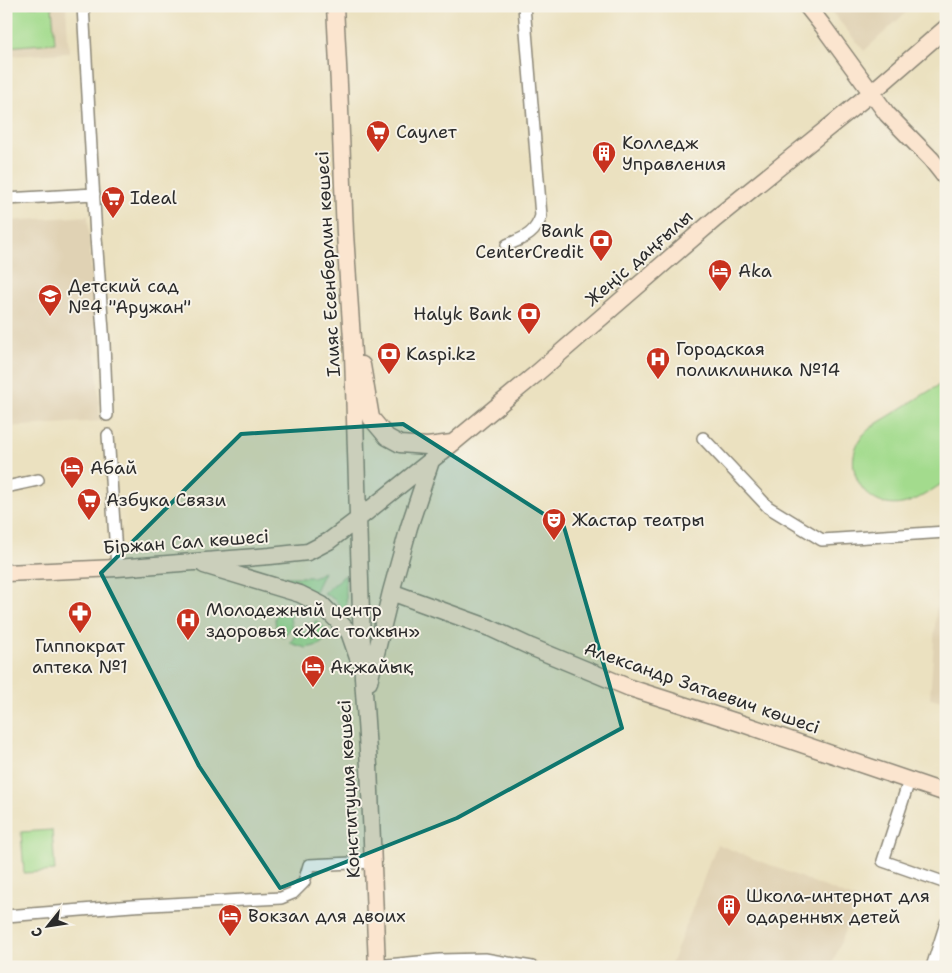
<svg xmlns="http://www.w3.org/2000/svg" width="952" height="973" font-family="'Shantell Sans',sans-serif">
  <rect width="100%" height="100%" fill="#f7f3e8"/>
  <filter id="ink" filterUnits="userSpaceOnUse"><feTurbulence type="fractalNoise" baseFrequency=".02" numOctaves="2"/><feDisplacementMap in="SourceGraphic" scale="10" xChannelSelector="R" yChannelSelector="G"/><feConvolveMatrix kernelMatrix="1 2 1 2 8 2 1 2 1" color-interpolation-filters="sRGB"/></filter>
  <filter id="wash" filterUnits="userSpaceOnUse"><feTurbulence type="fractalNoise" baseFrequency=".0096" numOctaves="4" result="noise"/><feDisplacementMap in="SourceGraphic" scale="20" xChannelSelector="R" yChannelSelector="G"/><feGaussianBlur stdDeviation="1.12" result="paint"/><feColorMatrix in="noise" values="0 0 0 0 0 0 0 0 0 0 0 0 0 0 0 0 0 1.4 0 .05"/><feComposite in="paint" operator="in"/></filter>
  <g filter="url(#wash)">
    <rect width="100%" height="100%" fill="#ebe1c0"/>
    <path fill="#e0d2b4" d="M6,6H66L69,53L6,56Z
      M827,6H913L864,51Z
      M88,216L100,421L7,427L6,221Z
      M941,540H946V702L930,698Z
      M717,844L858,900L831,967H670Z"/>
    <path fill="#a3db8d" stroke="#67835c" d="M6,6H52L55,43L6,47Z
      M946,381V481C933,489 918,501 902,504C866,511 840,468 861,438C868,427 883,420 894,413C911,402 929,391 946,381Z
      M324,572L314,593L283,577H313Z
      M345,575L347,613L335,600L324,593Z
      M283,604L294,609L290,619L292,627L283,637L276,631L275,618Z
      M316,620L331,634L319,645L306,648L290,643L299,630L305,633L313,625Z
      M52,830L55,871L24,873L21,832Z"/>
  </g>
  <g filter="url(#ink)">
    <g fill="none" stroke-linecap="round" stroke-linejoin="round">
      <g stroke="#8b8676" stroke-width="14">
        <path id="street" d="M83,6L96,237L104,344L107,415
          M6,199L94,194
          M507,245C523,238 535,235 541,216L524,6
          M108,435L117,568
          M703,438L768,507L822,540L946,532
          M6,487L38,480
          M909,781L883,861L946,883
          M6,916L132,906L281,898L293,893L304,882L309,865L373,862
          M377,966L440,960L485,959L532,967
          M932,967L946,923"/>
      </g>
      <g stroke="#8b8676" stroke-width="19">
        <path id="secondary" d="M335,6L339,85L345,234L353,354L363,677L369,766L377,967
          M807,6L822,25L887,114L931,159L946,178
          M362,365L371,418L387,437L400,444L413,445L427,446L452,443
          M204,565L300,594L322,605L349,632L358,658
          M6,573L117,568L270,556L308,552L329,541L358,519L454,442L536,374L715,219L871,93L946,28
          M391,592L490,628L531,647L630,688L740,723L946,793
          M369,682L391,592L409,527L431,461"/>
      </g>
      <use href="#street" stroke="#fff" stroke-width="11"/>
      <use href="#secondary" stroke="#fbe5cf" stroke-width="16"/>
    </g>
  </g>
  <path fill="#0f766e" fill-opacity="0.2" stroke="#0f766e" stroke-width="4" stroke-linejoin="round" d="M403,424L564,527L622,728L457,818L280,888L199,766L101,573L241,434Z"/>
  <defs>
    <g id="supermarket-pin" transform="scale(1.25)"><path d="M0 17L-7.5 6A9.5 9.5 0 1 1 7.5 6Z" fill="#c8321e" stroke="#f7f3e8"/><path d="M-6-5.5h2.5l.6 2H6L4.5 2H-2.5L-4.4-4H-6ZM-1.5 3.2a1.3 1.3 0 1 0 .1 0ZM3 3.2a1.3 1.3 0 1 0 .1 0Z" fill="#fff"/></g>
    <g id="building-pin" transform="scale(1.25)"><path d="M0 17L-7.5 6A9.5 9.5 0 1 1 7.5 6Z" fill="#c8321e" stroke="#f7f3e8"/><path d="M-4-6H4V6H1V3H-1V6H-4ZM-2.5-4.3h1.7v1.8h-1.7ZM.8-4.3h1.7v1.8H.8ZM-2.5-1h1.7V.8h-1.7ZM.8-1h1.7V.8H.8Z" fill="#fff"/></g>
    <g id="bank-pin" transform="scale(1.25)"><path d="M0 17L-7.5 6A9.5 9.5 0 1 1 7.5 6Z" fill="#c8321e" stroke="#f7f3e8"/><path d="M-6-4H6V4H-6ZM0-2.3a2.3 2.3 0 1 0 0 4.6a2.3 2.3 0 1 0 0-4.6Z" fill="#fff"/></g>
    <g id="hotel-pin" transform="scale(1.25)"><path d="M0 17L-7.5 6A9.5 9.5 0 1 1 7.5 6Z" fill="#c8321e" stroke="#f7f3e8"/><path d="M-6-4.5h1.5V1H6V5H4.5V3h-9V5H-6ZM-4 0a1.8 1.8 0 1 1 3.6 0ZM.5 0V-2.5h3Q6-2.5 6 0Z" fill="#fff"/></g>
    <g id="school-pin" transform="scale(1.25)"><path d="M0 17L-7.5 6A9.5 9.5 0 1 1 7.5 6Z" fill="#c8321e" stroke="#f7f3e8"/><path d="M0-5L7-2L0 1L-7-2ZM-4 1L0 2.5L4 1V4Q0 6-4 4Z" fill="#fff"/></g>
    <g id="hospital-pin" transform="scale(1.25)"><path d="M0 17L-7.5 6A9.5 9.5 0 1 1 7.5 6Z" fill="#c8321e" stroke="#f7f3e8"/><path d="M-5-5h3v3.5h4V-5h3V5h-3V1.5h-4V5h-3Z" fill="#fff"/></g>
    <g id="theatre-pin" transform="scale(1.25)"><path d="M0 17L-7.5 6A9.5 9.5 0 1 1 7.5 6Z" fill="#c8321e" stroke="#f7f3e8"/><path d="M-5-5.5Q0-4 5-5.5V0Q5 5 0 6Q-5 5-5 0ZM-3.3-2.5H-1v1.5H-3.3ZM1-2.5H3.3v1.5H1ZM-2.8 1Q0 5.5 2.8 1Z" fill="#fff"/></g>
    <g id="pharmacy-pin" transform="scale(1.25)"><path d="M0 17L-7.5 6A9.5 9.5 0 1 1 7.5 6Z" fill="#c8321e" stroke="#f7f3e8"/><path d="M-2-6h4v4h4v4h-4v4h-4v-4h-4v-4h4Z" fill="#fff"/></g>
  </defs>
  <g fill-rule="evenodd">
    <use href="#supermarket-pin" x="378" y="132"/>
    <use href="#building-pin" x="604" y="153"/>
    <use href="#supermarket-pin" x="113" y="198"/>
    <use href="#bank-pin" x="601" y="241"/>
    <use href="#hotel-pin" x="720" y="271"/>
    <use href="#school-pin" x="50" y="296"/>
    <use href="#bank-pin" x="529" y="314"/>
    <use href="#bank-pin" x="389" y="354"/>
    <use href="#hospital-pin" x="658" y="359"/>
    <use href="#hotel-pin" x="72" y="468"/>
    <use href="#supermarket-pin" x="89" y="500"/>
    <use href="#theatre-pin" x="554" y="520"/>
    <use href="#pharmacy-pin" x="80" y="613"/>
    <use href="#hospital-pin" x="188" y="620"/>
    <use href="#hotel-pin" x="313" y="667"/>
    <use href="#building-pin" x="729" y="906"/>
    <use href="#hotel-pin" x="230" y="916"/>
  </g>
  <g text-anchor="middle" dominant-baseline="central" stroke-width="4" stroke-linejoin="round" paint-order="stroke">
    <g font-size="18" fill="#2b2b2b" stroke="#f7f3e8" text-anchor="start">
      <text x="396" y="132">Саулет</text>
      <text x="622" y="143">Колледж<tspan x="622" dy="21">Управления</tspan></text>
      <text x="130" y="198">Ideal</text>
      <text x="584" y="231" text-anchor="end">Bank<tspan x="584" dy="21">CenterCredit</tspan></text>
      <text x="738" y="271">Aka</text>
      <text x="68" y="286">Детский сад<tspan x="68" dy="21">№4 "Аружан"</tspan></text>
      <text x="512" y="314" text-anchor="end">Halyk Bank</text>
      <text x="676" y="349">Городская<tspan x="676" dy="21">поликлиника №14</tspan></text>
      <text x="406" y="354">Kaspi.kz</text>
      <text x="90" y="468">Абай</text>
      <text x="106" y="500">Азбука Связи</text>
      <text x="572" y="520">Жастар театры</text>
      <text x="206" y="610">Молодежный центр<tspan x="206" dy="21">здоровья «Жас толкын»</tspan></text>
      <text x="80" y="646" text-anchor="middle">Гиппократ<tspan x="80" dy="21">аптека №1</tspan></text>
      <text x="330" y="667">Ақжайық</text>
      <text x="746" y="896">Школа-интернат для<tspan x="746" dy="21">одаренных детей</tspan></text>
      <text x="248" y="916">Вокзал для двоих</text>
    </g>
    <g font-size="18" fill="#2b2b2b" stroke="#f7f3e8">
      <text transform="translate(639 258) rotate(-41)">Жеңіс даңғылы</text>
      <text transform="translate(328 264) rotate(-93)">Ілияс Есенберлин көшесі</text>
      <text transform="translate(186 542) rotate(-4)">Біржан Сал көшесі</text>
      <text transform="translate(702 688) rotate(19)">Александр Затаевич көшесі</text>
      <text transform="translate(349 789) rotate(-93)">Конституция көшесі</text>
    </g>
  </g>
  <rect width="952" height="973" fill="none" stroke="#f7f3e8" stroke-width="25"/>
  <g transform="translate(48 926) rotate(240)" stroke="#f7f3e8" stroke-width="4" paint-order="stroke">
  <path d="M0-4L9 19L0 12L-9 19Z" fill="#2b2b2b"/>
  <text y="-8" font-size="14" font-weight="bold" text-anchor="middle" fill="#2b2b2b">С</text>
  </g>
</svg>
